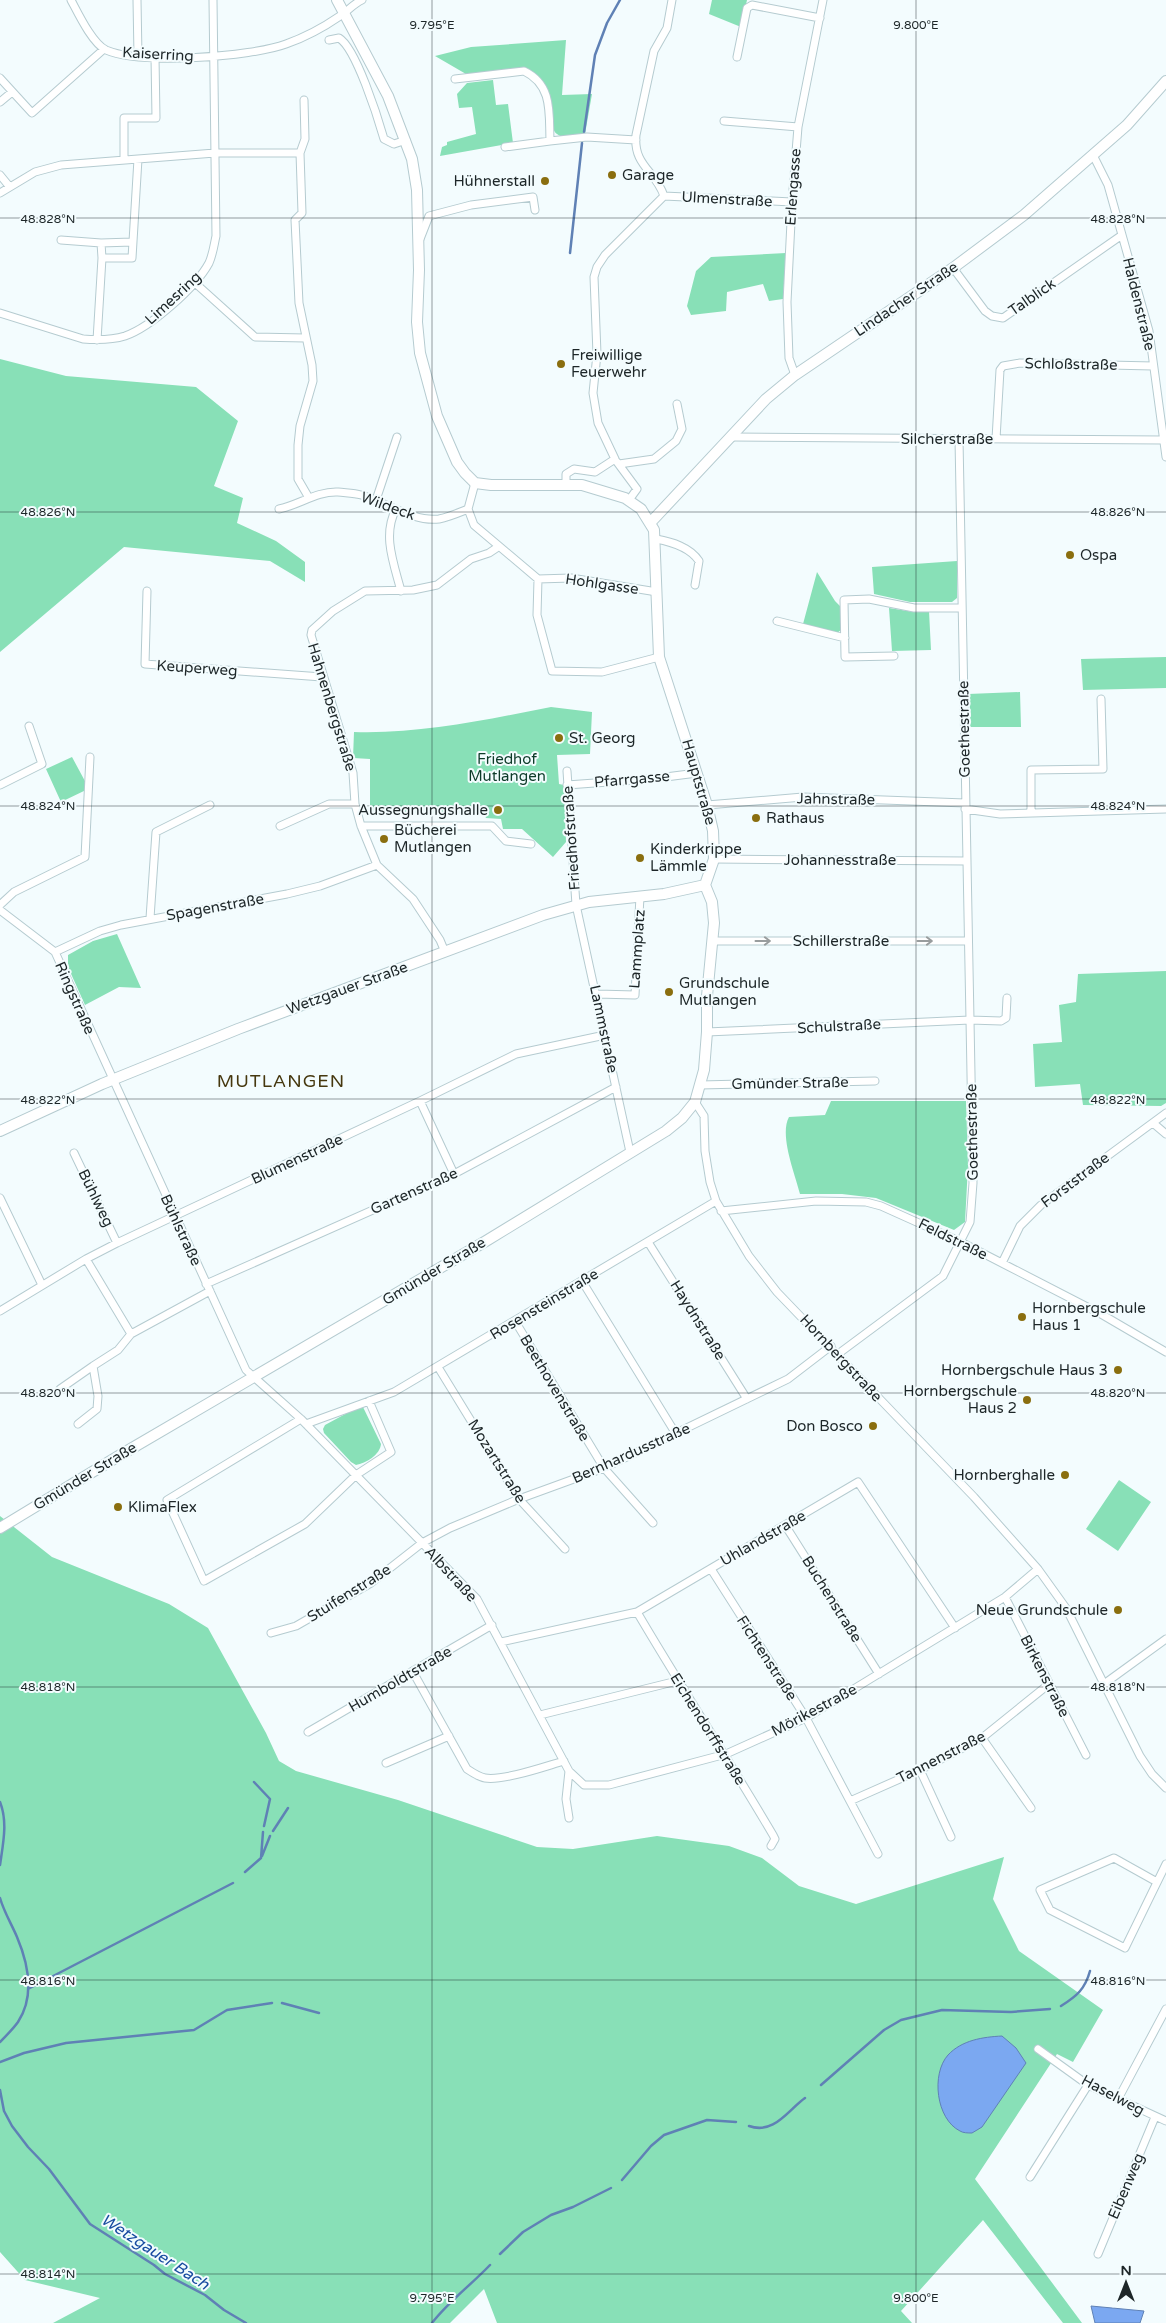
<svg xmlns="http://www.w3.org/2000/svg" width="1166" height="2323" font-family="'Varela Round',sans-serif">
  <rect width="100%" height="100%" fill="#f3fcfe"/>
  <path fill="#88e0b7" d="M712,0H747L741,27L709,14Z
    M566,40L562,95L592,94L585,134C577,135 563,140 557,134C544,123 563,88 527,68L466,74L435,56L471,47Z
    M493,80L496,105L508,104L513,143L440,156L442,147L447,145V142L476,134L472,107L459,108L457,94L467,83Z
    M786,253L783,299L769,301L763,284L727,292L726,311L691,315L687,306L696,271L711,257Z
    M0,359L66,376L196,387L238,421L214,486L243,498L237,523L276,541L305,562V582L270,561L124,547L0,652Z
    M957,561V598L952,602H910L874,594L872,567Z
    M817,572L835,601L840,606L841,630L837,633L803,624Z
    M889,608L914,612L929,611L931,650L892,651Z
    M1166,657V688L1083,690L1081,659Z
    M1020,692L1021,727H969V720L971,716L968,694Z
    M551,707L592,712L590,754L557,755L559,784L564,785L566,842L553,857L522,829H503L501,819L486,818L484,814L370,813V759L353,758L354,732C421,734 485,720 551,707Z
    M72,757L86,783V790L61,802L46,769Z
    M117,934L141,988L119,987L85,1005L68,967V955L93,941Z
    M1166,971V1103L1161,1106L1083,1105L1080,1084L1035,1087L1033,1044L1062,1042L1059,1005L1076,1002L1078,974Z
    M831,1101H966L968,1166L965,1222L954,1230L876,1198L842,1194H800C795,1174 779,1135 789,1117L825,1115Z
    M362,1405L381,1444C380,1455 366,1463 356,1465L351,1462L324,1433L323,1429L325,1425Z
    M1119,1480L1151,1502L1118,1551L1086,1529Z
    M0,1516L52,1557L169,1604L208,1628L266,1733L279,1761L296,1771L398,1800L537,1847L573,1849L657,1836L729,1846L762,1858L799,1886L856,1904L1004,1857L993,1899L1019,1951L1103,2010L1073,2062L1057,2054L975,2179L1082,2323H1063L983,2220L901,2311L912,2323H497L484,2289L450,2323H53L100,2298L25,2280L0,2252Z"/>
  <path fill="#7ba8f1" stroke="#5f81b5" d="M1002,2036L1016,2048L1026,2063L982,2127L972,2133C968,2133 963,2133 960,2131C936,2119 931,2074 948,2055C962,2040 983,2037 1002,2036Z
    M1091,2306L1144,2311L1140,2323H1095Z"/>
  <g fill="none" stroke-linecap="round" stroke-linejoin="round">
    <path stroke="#5f81b5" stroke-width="2.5" d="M584,132L595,55L607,23L620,0
      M570,253L582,143
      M254,1782L270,1799L264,1826
      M0,1802C8,1822 3,1844 0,1865
      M273,1831L288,1808
      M262,1856L270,1836
      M245,1872L261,1858L263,1832
      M0,1898C4,1912 11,1923 17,1937C28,1963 35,1996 18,2022C13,2029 6,2036 0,2042
      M28,1989L233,1883
      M282,2003L319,2013
      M1061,2006C1077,1996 1085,1989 1090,1971
      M0,2062L24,2053L66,2043L194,2030L227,2010L272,2003
      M821,2085L884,2030L901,2020L942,2010L1011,2012L1050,2009
      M0,2090L4,2111L12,2126L28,2147L49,2169L90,2224L154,2265L165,2274L205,2295L224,2310L246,2323
      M749,2126C774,2135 788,2110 805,2098
      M622,2180L651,2146L664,2135L707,2120L736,2122
      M500,2254L523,2232L551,2215L573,2207L611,2188
      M432,2323C449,2301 471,2285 490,2265"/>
    <g stroke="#b5cbd0" stroke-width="9">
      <path id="street" d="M71,0C78,13 92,43 106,50C140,65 251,57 286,44C306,37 324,27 340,16C348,11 353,4 362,0
        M137,0L138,56
        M672,0L667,28L654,51L636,135C633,166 656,171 664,196L792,202
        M329,40L339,38C356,48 378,118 384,139L394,144L406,140
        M737,57L747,8L752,5L820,18
        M0,78L32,113L104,49
        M455,79L524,71C553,85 549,113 550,141L587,137L636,140
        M0,102L12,92
        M724,121L798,127
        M505,147L550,141
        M300,153L305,139L304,100
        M1093,155L1108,185L1149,331L1166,457
        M124,160V118H156L155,57
        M0,175L9,186
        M0,193L35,172L61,165L215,153H300L302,213L295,220L299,303L312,365L313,381L300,426L298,445V479L309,498
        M420,239L429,216L471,205L533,197L535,210
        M61,240L101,243
        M132,242L101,243L102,258H132L138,159
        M953,268L985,311L992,316L1003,318L1122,235
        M194,282L255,337L305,338
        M0,313L83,339C96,340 112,340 125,336C151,327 196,287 209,263C213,254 214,245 216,236L213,0
        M97,340L102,258
        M795,375L789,358L787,302L792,202L798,127L823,0
        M732,437L1163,440
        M996,439L1000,370L1003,366L1020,363L1153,366
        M617,462L637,489L629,500
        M619,464L654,459L676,441L682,429L677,404
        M475,483L468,509L474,525L538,579L571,578L657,592
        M566,485V474L574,469L595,472L615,459L598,423L593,393L597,354L594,277L597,267L605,255L664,196
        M376,500L397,437
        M279,509C299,505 317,491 338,492C346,493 354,493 361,495C386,502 412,522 439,519C449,517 458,513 468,509
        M396,509C382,535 394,564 401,591
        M656,539C672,542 690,547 699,561L695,585
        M538,579L537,615L552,671L602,672L659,657
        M147,591L145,664L322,677
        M777,621L845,638
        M894,656L845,657L844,600L869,599L914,608H962
        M567,771L576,905L630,1152
        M0,785L42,764L29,726
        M567,785L650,779L697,773
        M707,805L803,797L965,803
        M965,809L1000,814L1166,809
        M1031,813V770L1103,769L1101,699
        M280,826L329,804H355
        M361,826H492L506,841L531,844
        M714,859L966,861
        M0,905L14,892L85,857L90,757
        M0,910L55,952L246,1370L301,1419L477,1599L569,1771L566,1799L569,1818
        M150,918L156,832L210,805
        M714,941H968
        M55,952L100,931L121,925L287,894L320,886L377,865
        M445,952L440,940L413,899L377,865L361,826L355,804L353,773L311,635L312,630L333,611L365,591L413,590L437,585L471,559L489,553L498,547
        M597,994L635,995L640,896
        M707,1032L970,1020L1001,1021L1006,1018L1007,998
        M700,1085L875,1081
        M420,1101L454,1174
        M695,1102L704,1116L705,1151L710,1182L716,1201L749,1256L777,1292L974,1497L1038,1569L1066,1608L1140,1756L1152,1774L1166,1788
        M1153,1123L1166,1134
        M74,1153L117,1243
        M0,1198L42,1285
        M721,1211L816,1201L866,1202L881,1206L961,1242L1101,1314L1166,1352
        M648,1242L747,1399
        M86,1259L131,1334
        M1002,1263L1020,1226L1041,1205L1166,1113
        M582,1281L676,1434
        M206,1284L454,1174L616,1087
        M0,1311L86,1259L117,1243L420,1101L516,1054L605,1035
        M515,1321L604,1468L653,1523
        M838,1354L943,1276L970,1222L973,1183L970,1020L959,439
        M438,1367L519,1499L565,1549
        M60,1389L93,1366
        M301,1419L167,1500L204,1581L305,1524L356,1475L391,1452L369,1401
        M78,1424L97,1409L98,1396L93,1366L118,1350L131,1334L210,1291
        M306,1424L394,1392L716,1201
        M785,1525L879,1674
        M711,1569L806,1718L878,1854
        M1005,1597L1086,1755
        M637,1612C681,1687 729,1760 773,1835L775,1839L771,1846
        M271,1633L296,1626L371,1583L422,1543L450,1528L519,1499L604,1468L788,1379L831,1346
        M501,1642L637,1612L858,1482L955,1628
        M413,1672L467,1769C473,1773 479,1777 485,1778C504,1781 546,1766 564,1761
        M1104,1684L1166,1639
        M540,1715L677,1681
        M308,1732L492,1625
        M982,1738L1031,1808
        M386,1763L449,1736
        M920,1770L951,1837
        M569,1771L584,1785H609L726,1754L806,1718L1005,1597L1038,1569
        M850,1801L920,1770L982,1738L1049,1684
        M1157,1882L1114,1858L1040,1890L1050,1910L1125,1948L1166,1864
        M1038,2049L1088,2085L1166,2121
        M1118,2099L1166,2009
        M1030,2177L1088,2085
        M1098,2254L1155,2117"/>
    </g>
    <g stroke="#b5cbd0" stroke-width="12">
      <path id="secondary" d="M651,522L766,399L795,375L953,268L1024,215L1127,125L1166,81
        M0,1131L102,1084L238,1029L543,915L589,902L664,894L705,885
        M0,1528L122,1454L486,1241L666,1131L682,1118L695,1102L704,1070L707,1032V996L714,923L712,902L705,885L714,859L713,831L707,805L659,657L654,530L641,509L625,498L582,485H491L475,483L465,473L457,462L437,416L420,353L417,322L419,270L417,190L412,159L388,96L337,0"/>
    </g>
    <use href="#street" stroke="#fff" stroke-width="7"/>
    <use href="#secondary" stroke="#fff" stroke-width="10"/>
  </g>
  <defs><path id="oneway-shaft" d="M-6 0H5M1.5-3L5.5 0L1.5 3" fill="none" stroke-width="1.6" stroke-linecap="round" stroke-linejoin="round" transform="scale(1.25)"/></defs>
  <g stroke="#999d9e">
    <use href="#oneway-shaft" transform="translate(763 941)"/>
    <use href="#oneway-shaft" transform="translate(925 941)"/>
  </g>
  <path fill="none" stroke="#1d2628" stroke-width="1" stroke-opacity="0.45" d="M432,0V2323M916,0V2323M0,218H1166M0,512H1166M0,806H1166M0,1099H1166M0,1393H1166M0,1687H1166M0,1980H1166M0,2274H1166"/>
  <g fill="#8a6e0f" stroke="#f3fcfe" stroke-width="2">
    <circle cx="612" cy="175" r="5"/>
    <circle cx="545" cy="181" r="5"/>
    <circle cx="561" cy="364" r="5"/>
    <circle cx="1070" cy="555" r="5"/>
    <circle cx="559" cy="738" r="5"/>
    <circle cx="498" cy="810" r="5"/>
    <circle cx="756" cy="818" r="5"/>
    <circle cx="384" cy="839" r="5"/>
    <circle cx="640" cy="858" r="5"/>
    <circle cx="669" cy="992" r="5"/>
    <circle cx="1022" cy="1317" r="5"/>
    <circle cx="1118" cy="1370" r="5"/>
    <circle cx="1027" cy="1400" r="5"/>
    <circle cx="873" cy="1426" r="5"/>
    <circle cx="1065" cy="1475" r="5"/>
    <circle cx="118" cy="1507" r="5"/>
    <circle cx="1118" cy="1610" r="5"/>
  </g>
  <g text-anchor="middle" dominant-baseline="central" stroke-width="4" stroke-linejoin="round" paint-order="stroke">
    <g font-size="15" fill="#1d2628" stroke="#f3fcfe">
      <text transform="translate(158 54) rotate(3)">Kaiserring</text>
      <text transform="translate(793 187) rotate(-86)">Erlengasse</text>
      <text transform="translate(727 199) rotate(3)">Ulmenstraße</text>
      <text transform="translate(1032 297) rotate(-35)">Talblick</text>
      <text transform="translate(173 298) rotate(-43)">Limesring</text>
      <text transform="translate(906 299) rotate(-34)">Lindacher Straße</text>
      <text transform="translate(1139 304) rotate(76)">Haldenstraße</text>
      <text transform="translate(1071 364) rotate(1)">Schloßstraße</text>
      <text x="947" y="439">Silcherstraße</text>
      <text transform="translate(388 506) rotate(20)">Wildeck</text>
      <text transform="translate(602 584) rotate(8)">Hohlgasse</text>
      <text transform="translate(197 668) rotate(4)">Keuperweg</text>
      <text transform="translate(332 707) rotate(73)">Hahnenbergstraße</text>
      <text transform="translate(964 729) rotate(-91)">Goethestraße</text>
      <text transform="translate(632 779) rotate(-5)">Pfarrgasse</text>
      <text transform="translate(699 782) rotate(74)">Hauptstraße</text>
      <text transform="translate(836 799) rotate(1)">Jahnstraße</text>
      <text transform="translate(571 838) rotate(-94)">Friedhofstraße</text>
      <text x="840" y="860">Johannesstraße</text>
      <text transform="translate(215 907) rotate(-10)">Spagenstraße</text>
      <text x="841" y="941">Schillerstraße</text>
      <text transform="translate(637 949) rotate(-86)">Lammplatz</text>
      <text transform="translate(347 988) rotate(-20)">Wetzgauer Straße</text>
      <text transform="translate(75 998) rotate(66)">Ringstraße</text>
      <text transform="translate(839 1026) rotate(-3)">Schulstraße</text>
      <text transform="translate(604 1029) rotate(78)">Lammstraße</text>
      <text transform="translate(790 1083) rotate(-1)">Gmünder Straße</text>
      <text transform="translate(972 1132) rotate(-91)">Goethestraße</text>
      <text transform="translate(297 1159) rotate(-25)">Blumenstraße</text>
      <text transform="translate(1075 1180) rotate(-37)">Forststraße</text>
      <text transform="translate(414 1191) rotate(-24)">Gartenstraße</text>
      <text transform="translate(96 1198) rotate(64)">Bühlweg</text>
      <text transform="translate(181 1230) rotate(65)">Bühlstraße</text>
      <text transform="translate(953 1239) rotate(26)">Feldstraße</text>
      <text transform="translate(434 1271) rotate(-31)">Gmünder Straße</text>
      <text transform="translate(544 1304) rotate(-31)">Rosensteinstraße</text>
      <text transform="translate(698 1320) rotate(58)">Haydnstraße</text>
      <text transform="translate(841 1358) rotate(47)">Hornbergstraße</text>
      <text transform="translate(555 1388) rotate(59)">Beethovenstraße</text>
      <text transform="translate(631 1453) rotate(-24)">Bernhardusstraße</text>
      <text transform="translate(497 1461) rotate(58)">Mozartstraße</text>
      <text transform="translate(85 1476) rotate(-31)">Gmünder Straße</text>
      <text transform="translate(763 1538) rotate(-30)">Uhlandstraße</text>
      <text transform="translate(451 1574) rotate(47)">Albstraße</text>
      <text transform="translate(349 1593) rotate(-32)">Stuifenstraße</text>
      <text transform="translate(832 1599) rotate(58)">Buchenstraße</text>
      <text transform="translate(767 1658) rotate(57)">Fichtenstraße</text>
      <text transform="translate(1045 1676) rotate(63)">Birkenstraße</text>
      <text transform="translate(400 1679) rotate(-30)">Humboldtstraße</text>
      <text transform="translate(814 1710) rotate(-28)">Mörikestraße</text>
      <text transform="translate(708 1729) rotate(58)">Eichendorffstraße</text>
      <text transform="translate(941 1757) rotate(-27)">Tannenstraße</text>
      <text transform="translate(1113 2095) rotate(28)">Haselweg</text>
      <text transform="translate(1126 2186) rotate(-67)">Eibenweg</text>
    </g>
    <g font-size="15" fill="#1d2628" stroke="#f3fcfe" text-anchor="start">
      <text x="622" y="175">Garage</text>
      <text x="535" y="181" text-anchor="end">Hühnerstall</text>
      <text x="571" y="355">Freiwillige<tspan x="571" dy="17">Feuerwehr</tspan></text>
      <text x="1080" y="555">Ospa</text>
      <text x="569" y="738">St. Georg</text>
      <text x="488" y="810" text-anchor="end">Aussegnungshalle</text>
      <text x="766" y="818">Rathaus</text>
      <text x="394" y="830">Bücherei<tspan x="394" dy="17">Mutlangen</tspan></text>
      <text x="650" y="849">Kinderkrippe<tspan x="650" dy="17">Lämmle</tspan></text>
      <text x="679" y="983">Grundschule<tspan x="679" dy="17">Mutlangen</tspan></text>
      <text x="1032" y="1308">Hornbergschule<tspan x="1032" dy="17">Haus 1</tspan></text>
      <text x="1108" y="1370" text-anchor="end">Hornbergschule Haus 3</text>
      <text x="1017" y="1391" text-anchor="end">Hornbergschule<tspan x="1017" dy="17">Haus 2</tspan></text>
      <text x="863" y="1426" text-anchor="end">Don Bosco</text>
      <text x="1055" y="1475" text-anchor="end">Hornberghalle</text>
      <text x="128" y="1507">KlimaFlex</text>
      <text x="1108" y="1610" text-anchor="end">Neue Grundschule</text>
    </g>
    <g font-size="15" fill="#0d3b29" stroke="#f3fcfe">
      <text x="507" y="759">Friedhof<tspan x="507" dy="17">Mutlangen</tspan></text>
    </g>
    <g font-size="16" font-style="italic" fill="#184ca0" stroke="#f3fcfe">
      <text transform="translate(155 2252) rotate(33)">Wetzgauer Bach</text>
    </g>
    <g font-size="18" letter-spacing="1" fill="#46380f" stroke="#f3fcfe">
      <text x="281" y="1081">MUTLANGEN</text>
    </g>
  </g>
  <g font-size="12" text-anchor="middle" fill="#1d2628" stroke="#f3fcfe" stroke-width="4" stroke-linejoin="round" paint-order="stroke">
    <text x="432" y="29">9.795°E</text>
    <text x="916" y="29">9.800°E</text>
    <text x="48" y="223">48.828°N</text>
    <text x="1118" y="223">48.828°N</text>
    <text x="48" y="516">48.826°N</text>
    <text x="1118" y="516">48.826°N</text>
    <text x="48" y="810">48.824°N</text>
    <text x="1118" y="810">48.824°N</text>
    <text x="48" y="1104">48.822°N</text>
    <text x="1118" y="1104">48.822°N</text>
    <text x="48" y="1397">48.820°N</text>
    <text x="1118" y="1397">48.820°N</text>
    <text x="48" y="1691">48.818°N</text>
    <text x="1118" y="1691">48.818°N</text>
    <text x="48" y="1985">48.816°N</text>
    <text x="1118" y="1985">48.816°N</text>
    <text x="48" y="2278">48.814°N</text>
    <text x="432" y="2302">9.795°E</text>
    <text x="916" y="2302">9.800°E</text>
  </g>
  <g transform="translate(1126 2283)" stroke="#f3fcfe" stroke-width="4" paint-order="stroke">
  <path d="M0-4L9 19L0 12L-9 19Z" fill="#1d2628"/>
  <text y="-8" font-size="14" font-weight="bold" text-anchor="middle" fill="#1d2628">N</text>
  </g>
</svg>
